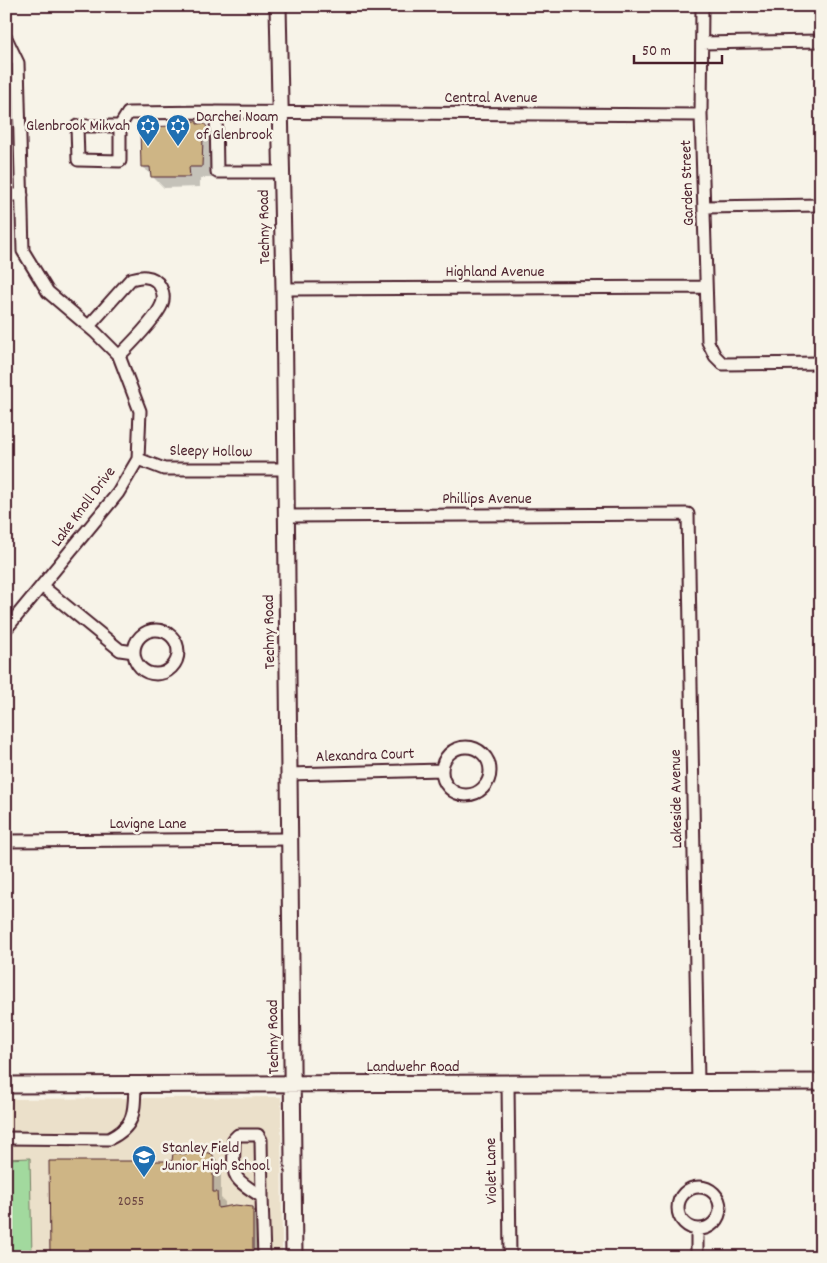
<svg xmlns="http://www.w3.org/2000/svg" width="827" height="1263" font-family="Dekko,sans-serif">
  <rect width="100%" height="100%" fill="#f7f3e8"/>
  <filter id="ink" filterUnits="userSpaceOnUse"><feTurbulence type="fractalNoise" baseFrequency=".02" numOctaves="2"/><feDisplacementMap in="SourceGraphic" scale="10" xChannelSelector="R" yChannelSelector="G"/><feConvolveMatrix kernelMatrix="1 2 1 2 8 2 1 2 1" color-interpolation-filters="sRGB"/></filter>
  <g filter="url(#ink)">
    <path fill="#ebe0ca" d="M281,1097L282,1257H6V1099Z"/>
    <path fill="#a2d99e" stroke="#767c64" d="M30,1158L32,1257H6V1159Z"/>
    <path fill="#0003" d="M197,122L204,125L215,136L213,178H200V187L164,188L142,166L172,127Z
      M212,1155L221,1164V1198L225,1202V1208H253L261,1216V1257H51L173,1162Z"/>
    <path fill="#ceb585" stroke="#4a1f2b" d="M178,121H197V124L204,123L207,127L208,130L203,137L202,167H189L190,177H151L150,167H141L140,129H145V127L172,126L178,125Z
      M199,1151L213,1154V1192H217L218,1208L235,1205L253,1207V1257H50L49,1161H172L173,1153L184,1154Z"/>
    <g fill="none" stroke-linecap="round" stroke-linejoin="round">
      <g stroke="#4a1f2b" stroke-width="15">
        <path id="minor" d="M702,6L701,115L708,342L715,356L723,364L821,363
          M6,38L18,63L23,251L48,292L95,332L119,356L140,411L138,459L118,493L6,629
          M702,43L821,41
          M120,126V161L78,160L77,126H120L128,113L216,112
          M281,172H217L216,112L701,115
          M6,195H22
          M705,207L821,205
          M284,289L706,287
          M89,326L131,279C135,278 142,276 146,277C159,278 166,293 162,304C157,317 130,345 119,356
          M138,459L164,469H285
          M286,516L688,514L698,1083
          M43,587L120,650L134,652
          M134 652a22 22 0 1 1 44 0a22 22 0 1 1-44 0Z
          M442 771a24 24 0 1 1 48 0a24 24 0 1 1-48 0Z
          M289,774L442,770
          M6,841L290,839
          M508,1084L510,1257
          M238,1135H258L261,1140L262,1197C228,1175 234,1178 234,1139Z
          M6,1138L109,1139C136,1126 134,1111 135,1085
          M678 1208a21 21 0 1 1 42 0a21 21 0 1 1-42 0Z
          M262,1197L264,1257
          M697,1229V1257"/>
      </g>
      <g stroke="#4a1f2b" stroke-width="19">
        <path id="major" d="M278,6L284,289L294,1257
          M6,1085L821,1082"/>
      </g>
      <use href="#minor" stroke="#f7f3e8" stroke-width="11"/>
      <use href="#major" stroke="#f7f3e8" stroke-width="15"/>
    </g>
  </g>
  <defs>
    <g id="synagogue-pin" transform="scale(1.25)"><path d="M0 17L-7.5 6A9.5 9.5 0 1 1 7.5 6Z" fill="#1f6fb2" stroke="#f7f3e8"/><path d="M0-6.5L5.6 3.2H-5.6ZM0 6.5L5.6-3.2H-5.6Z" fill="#fff"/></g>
    <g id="school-pin" transform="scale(1.25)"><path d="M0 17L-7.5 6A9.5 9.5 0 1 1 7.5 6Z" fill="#1f6fb2" stroke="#f7f3e8"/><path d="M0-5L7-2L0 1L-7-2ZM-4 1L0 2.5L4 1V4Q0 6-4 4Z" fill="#fff"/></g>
  </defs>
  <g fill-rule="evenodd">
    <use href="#synagogue-pin" x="148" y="126"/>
    <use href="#synagogue-pin" x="178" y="126"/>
    <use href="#school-pin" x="144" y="1157"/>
  </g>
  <g text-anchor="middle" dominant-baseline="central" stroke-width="5" stroke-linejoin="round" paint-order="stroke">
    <g font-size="14" fill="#6b4442">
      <text x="131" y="1202">2055</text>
    </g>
    <g font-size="16" fill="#4a1f2b" stroke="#f7f3e8">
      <text x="491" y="98">Central Avenue</text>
      <text transform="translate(688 183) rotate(-92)">Garden Street</text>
      <text transform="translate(265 227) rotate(-91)">Techny Road</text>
      <text x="495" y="272">Highland Avenue</text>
      <text transform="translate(211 452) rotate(1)">Sleepy Hollow</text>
      <text x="487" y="499">Phillips Avenue</text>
      <text transform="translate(84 507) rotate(-53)">Lake Knoll Drive</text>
      <text transform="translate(270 632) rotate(-91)">Techny Road</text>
      <text transform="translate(365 756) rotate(-2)">Alexandra Court</text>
      <text transform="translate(677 799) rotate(-91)">Lakeside Avenue</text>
      <text x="148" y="824">Lavigne Lane</text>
      <text transform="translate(274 1037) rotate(-91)">Techny Road</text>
      <text x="413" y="1067">Landwehr Road</text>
      <text transform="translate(492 1171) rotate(-91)">Violet Lane</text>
    </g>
    <g font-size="16" fill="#4a1f2b" stroke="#f7f3e8" text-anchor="start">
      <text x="196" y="117">Darchei Noam<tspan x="196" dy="18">of Glenbrook</tspan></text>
      <text x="130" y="126" text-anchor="end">Glenbrook Mikvah</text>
      <text x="162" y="1148">Stanley Field<tspan x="162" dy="18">Junior High School</tspan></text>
    </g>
  </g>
  <rect width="827" height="1263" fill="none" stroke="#f7f3e8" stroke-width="25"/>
  <rect x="12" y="12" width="802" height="1238" fill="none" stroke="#4a1f2b" stroke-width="2" filter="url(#ink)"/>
  <path d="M634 55v8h88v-8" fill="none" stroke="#4a1f2b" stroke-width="2.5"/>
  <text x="642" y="55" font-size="15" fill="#4a1f2b" stroke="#f7f3e8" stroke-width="4" paint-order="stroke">50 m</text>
</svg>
